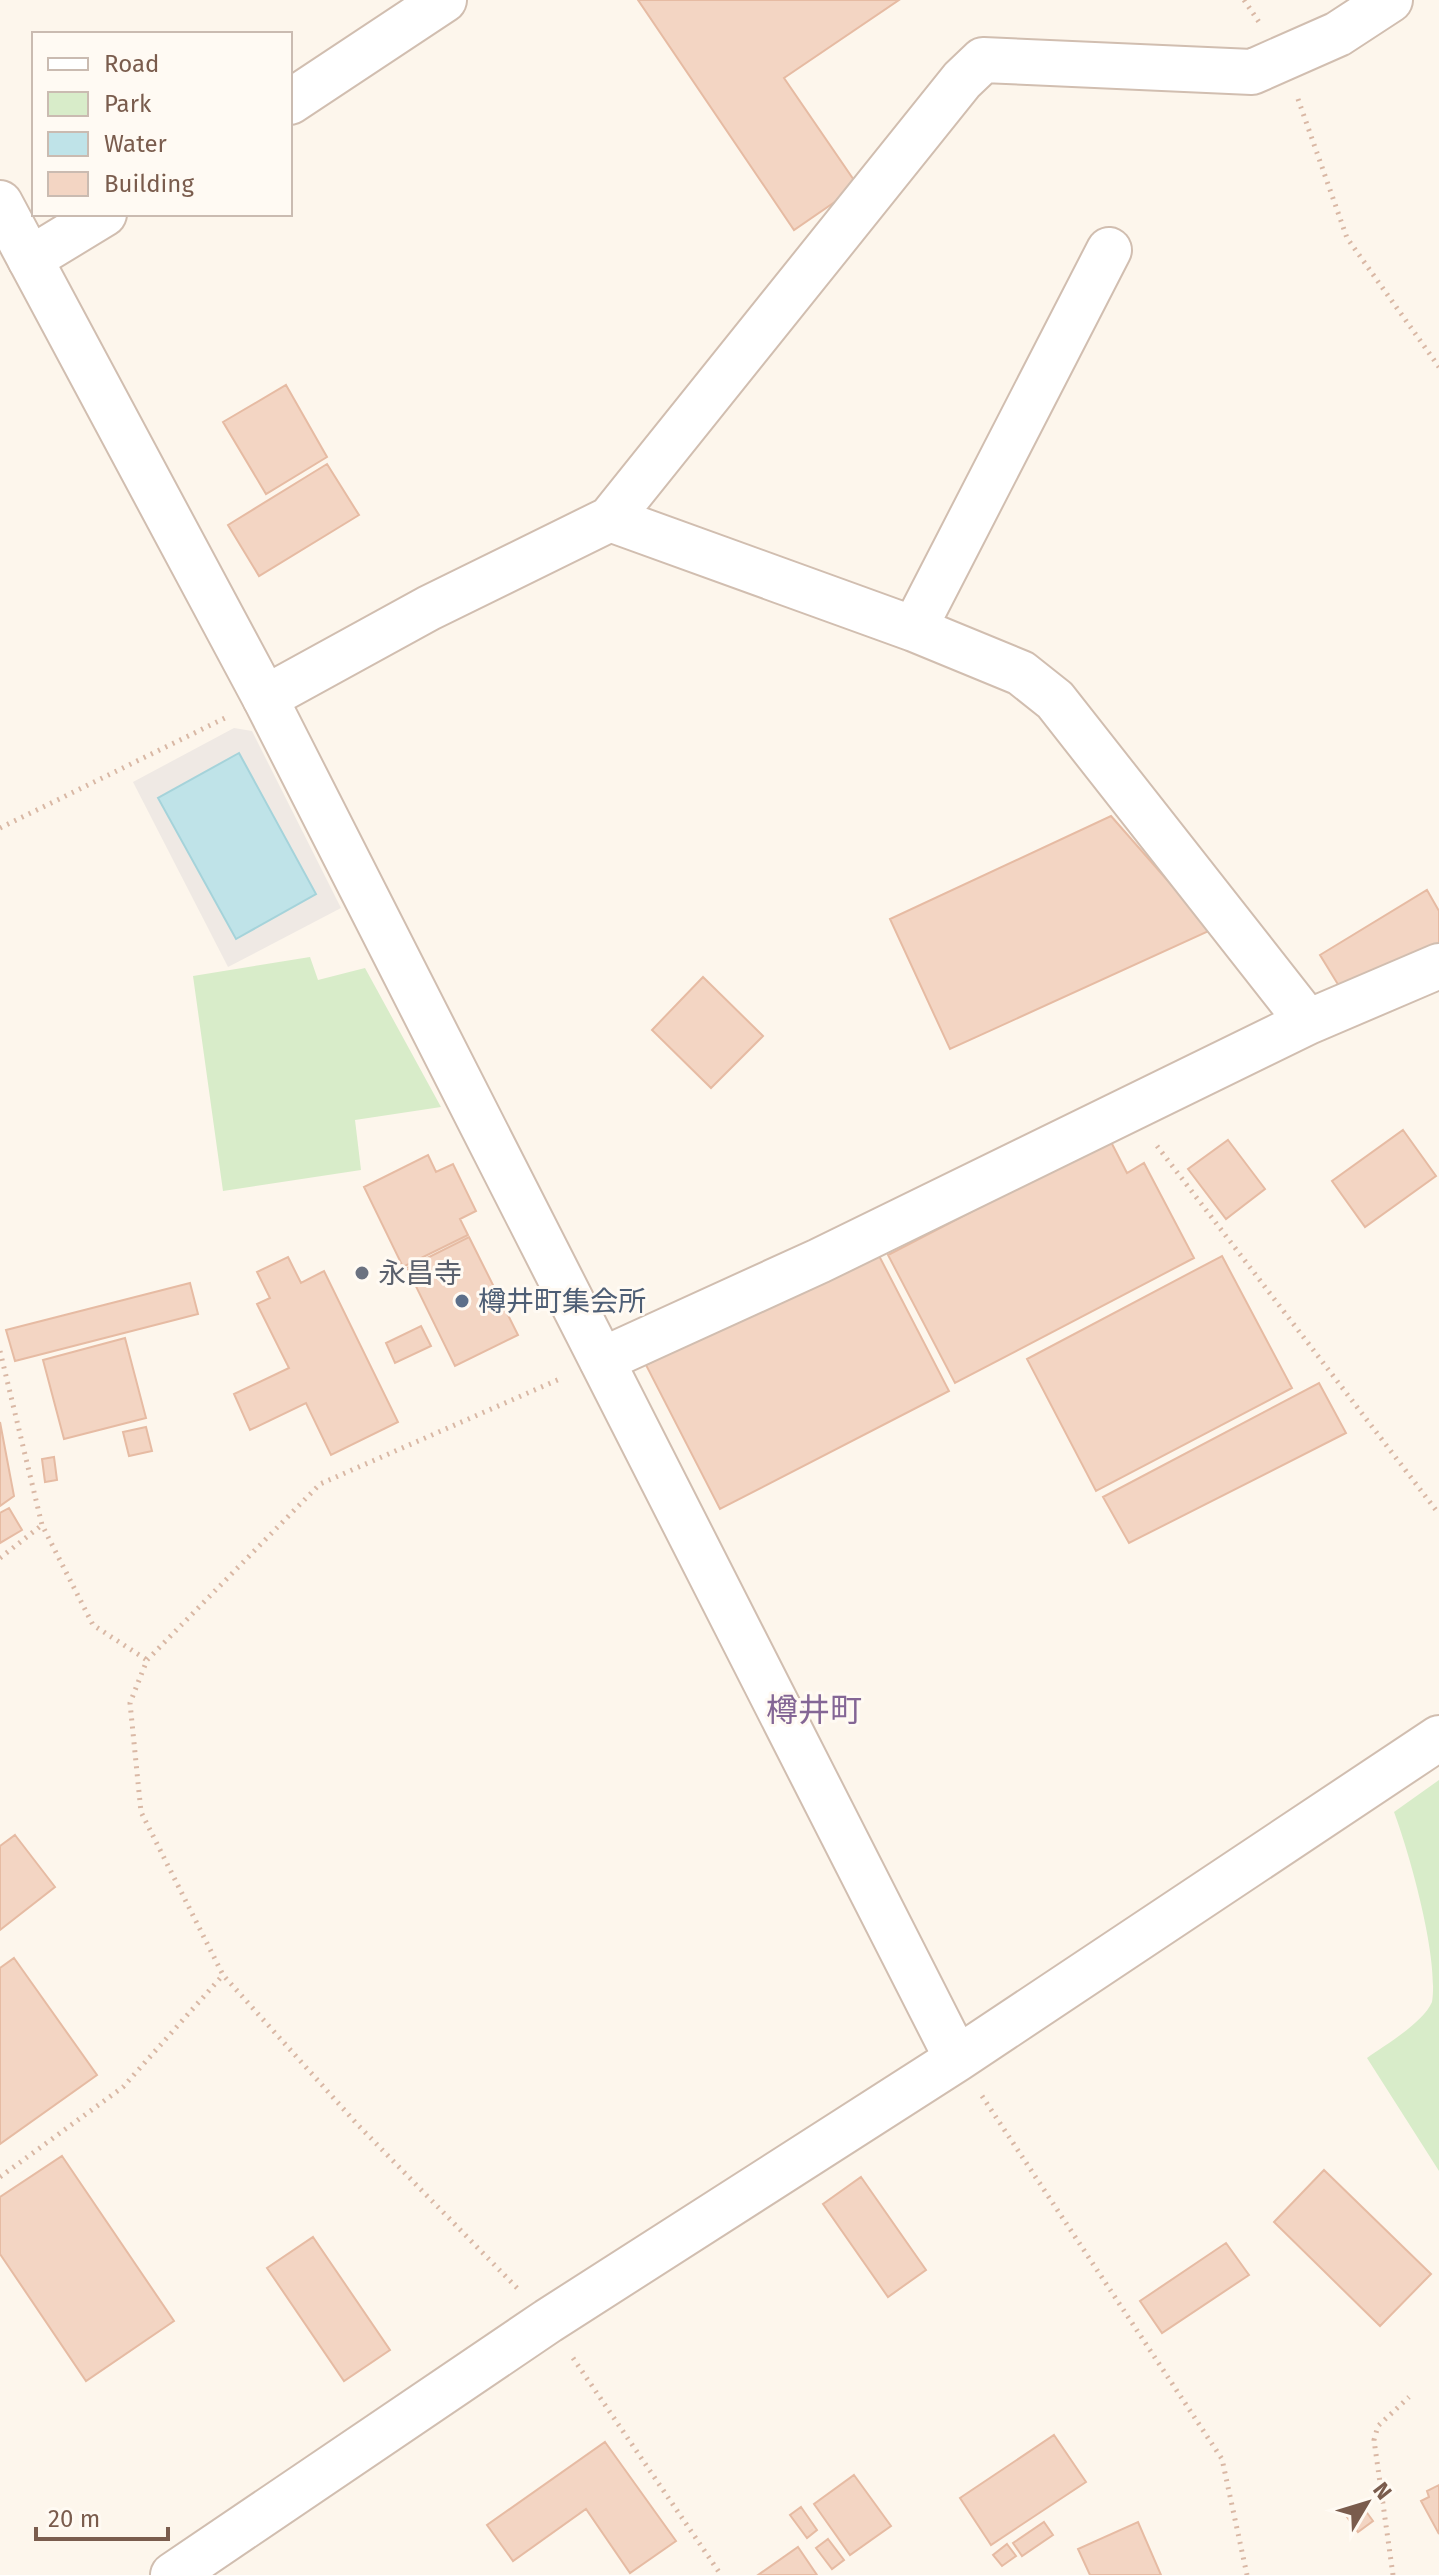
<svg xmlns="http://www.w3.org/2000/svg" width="1439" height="2575" font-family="'Fira Sans','Noto Sans JP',sans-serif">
  <rect width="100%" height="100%" fill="#fdf6ec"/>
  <path fill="#efe9e4" d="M234,728L252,731L341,908L228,967L133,782Z"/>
  <path fill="#d8ecc9" d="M310,957L318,980L365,968L441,1107L355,1120L361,1170L223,1191L193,976Z
    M1439,1780V2171L1367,2058C1385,2045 1423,2023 1432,2002C1439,1958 1410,1855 1394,1812Z"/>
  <path fill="#bfe3e8" stroke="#a5d3da" stroke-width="2" d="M239,753L316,894L236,939L158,798Z"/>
  <path fill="#f3d5c3" stroke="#e6bba3" stroke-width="2" d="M638,0H899L784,78L858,186L794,230Z
    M286,385L327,457L266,494L223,422Z
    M327,464L359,515L259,576L228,525Z
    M1111,816L1211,930L950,1049L890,919Z
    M1427,890L1439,911V950L1350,1004L1320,955Z
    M703,977L763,1036L711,1088L652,1030Z
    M1403,1130L1436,1176L1365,1227L1332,1181Z
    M1110,1140L1127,1173L1144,1163L1194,1258L955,1383L888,1255Z
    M1228,1140L1265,1189L1226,1219L1188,1169Z
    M428,1155L436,1172L453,1164L476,1211L460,1219L468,1235L403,1267L364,1187Z
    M469,1237L518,1335L455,1366L407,1268Z
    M875,1248L949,1391L720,1509L646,1365Z
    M1222,1256L1292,1388L1096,1491L1027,1359Z
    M288,1257L301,1283L324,1271L398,1422L331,1455L306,1403L250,1430L234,1394L289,1368L257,1304L270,1298L257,1272Z
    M190,1283L198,1314L15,1361L6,1330Z
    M421,1326L431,1346L395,1363L386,1343Z
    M125,1338L146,1418L64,1439L43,1360Z
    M1319,1383L1346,1433L1129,1543L1103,1497Z
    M0,1422L14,1496L0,1506Z
    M146,1427L152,1451L129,1456L123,1432Z
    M54,1457L57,1480L45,1482L42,1459Z
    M9,1508L22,1530L0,1543V1513Z
    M15,1835L55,1887L0,1930V1846Z
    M14,1958L97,2075L0,2144V1968Z
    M62,2156L174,2321L86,2381L0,2254V2197Z
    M1324,2170L1431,2274L1380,2326L1274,2222Z
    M861,2177L926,2270L888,2297L823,2204Z
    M313,2237L390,2350L344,2381L267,2268Z
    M1226,2243L1249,2275L1162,2333L1140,2301Z
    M1054,2435L1086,2482L991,2545L960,2498Z
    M605,2442L676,2541L630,2573L586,2509L513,2561L487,2525Z
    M854,2475L891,2526L850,2555L814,2504Z
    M1439,2485V2534L1421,2501L1429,2497L1427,2491Z
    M1362,2506L1373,2521L1358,2532L1347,2517Z
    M801,2507L817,2530L807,2538L790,2515Z
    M1044,2522L1053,2535L1022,2556L1013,2543Z
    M1138,2522L1161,2575H1090L1078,2549Z
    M828,2539L844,2560L832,2569L816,2548Z
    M1007,2544L1016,2556L1002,2566L993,2555Z
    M798,2547L817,2575H758Z"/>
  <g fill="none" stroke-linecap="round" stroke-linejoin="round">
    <g stroke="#d1beb0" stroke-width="48">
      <path id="minor" d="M290,102L444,0
        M30,259L104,214
        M610,519L914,629L1021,673L1055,700L1308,1022
        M914,629L1109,250
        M265,698L429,608L610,519L962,80L983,60L1252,72L1338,34L1390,0
        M602,1360L819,1261L1308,1022L1439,966"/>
    </g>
    <g stroke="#d1beb0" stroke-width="48">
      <path id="tertiary" d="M0,203L265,698L957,2059
        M173,2575L548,2321L957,2059L1439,1738"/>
    </g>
    <path stroke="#d9b8a5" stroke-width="5" stroke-dasharray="2 6" stroke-linecap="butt" d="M1244,0L1259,22
      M1298,99L1347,238L1439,367
      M0,828L225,718
      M1157,1146L1439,1514
      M0,1351L42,1525L93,1625L147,1660
      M0,1558L42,1525
      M982,2096L1222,2459L1247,2575
      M0,2177L123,2087L223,1975
      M517,2288L357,2124L223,1975L141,1812L130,1703L147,1660L320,1484L562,1378
      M573,2358L721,2575
      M1393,2575L1374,2440L1378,2426L1409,2397"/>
    <use href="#minor" stroke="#fff" stroke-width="44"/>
    <use href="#tertiary" stroke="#fff" stroke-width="44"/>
  </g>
  <circle fill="#6b7280" stroke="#fffaf3" stroke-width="3" cx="362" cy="1273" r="8"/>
  <circle fill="#5c6f8a" stroke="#fffaf3" stroke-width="3" cx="462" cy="1301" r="8"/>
  <g text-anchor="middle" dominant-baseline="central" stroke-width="6" stroke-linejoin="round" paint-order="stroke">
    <g font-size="28" fill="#5b616d" stroke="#fffaf3" text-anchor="start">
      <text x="378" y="1273">永昌寺</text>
    </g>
    <g font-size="28" fill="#4e5e75" stroke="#fffaf3" text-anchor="start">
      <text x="478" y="1301">樽井町集会所</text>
    </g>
    <g font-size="32" fill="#846695" stroke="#fffaf3">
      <text x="814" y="1710">樽井町</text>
    </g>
  </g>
  <rect x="32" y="32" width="260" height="184" fill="#fffaf3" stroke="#cabbb1" stroke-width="2"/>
  <rect x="48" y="58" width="40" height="12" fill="#ffffff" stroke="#cabbb1" stroke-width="2"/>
  <text x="104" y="72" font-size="24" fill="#7a5c4d">Road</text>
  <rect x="48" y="92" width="40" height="24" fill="#d8ecc9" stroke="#cabbb1" stroke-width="2"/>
  <text x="104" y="112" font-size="24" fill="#7a5c4d">Park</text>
  <rect x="48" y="132" width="40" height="24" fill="#bfe3e8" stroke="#cabbb1" stroke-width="2"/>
  <text x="104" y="152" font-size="24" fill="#7a5c4d">Water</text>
  <rect x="48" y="172" width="40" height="24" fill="#f3d5c3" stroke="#cabbb1" stroke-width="2"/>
  <text x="104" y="192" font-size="24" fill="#7a5c4d">Building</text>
  <g transform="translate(1367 2503) rotate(52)" stroke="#fffaf3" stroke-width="6" paint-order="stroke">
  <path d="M0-6L14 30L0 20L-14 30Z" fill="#7a5c4d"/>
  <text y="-12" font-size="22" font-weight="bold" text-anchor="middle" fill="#7a5c4d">N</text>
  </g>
  <path d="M36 2527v12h132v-12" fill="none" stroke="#7a5c4d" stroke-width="4"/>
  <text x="48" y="2527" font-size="24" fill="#7a5c4d" stroke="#fffaf3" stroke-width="6" paint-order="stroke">20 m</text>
</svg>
